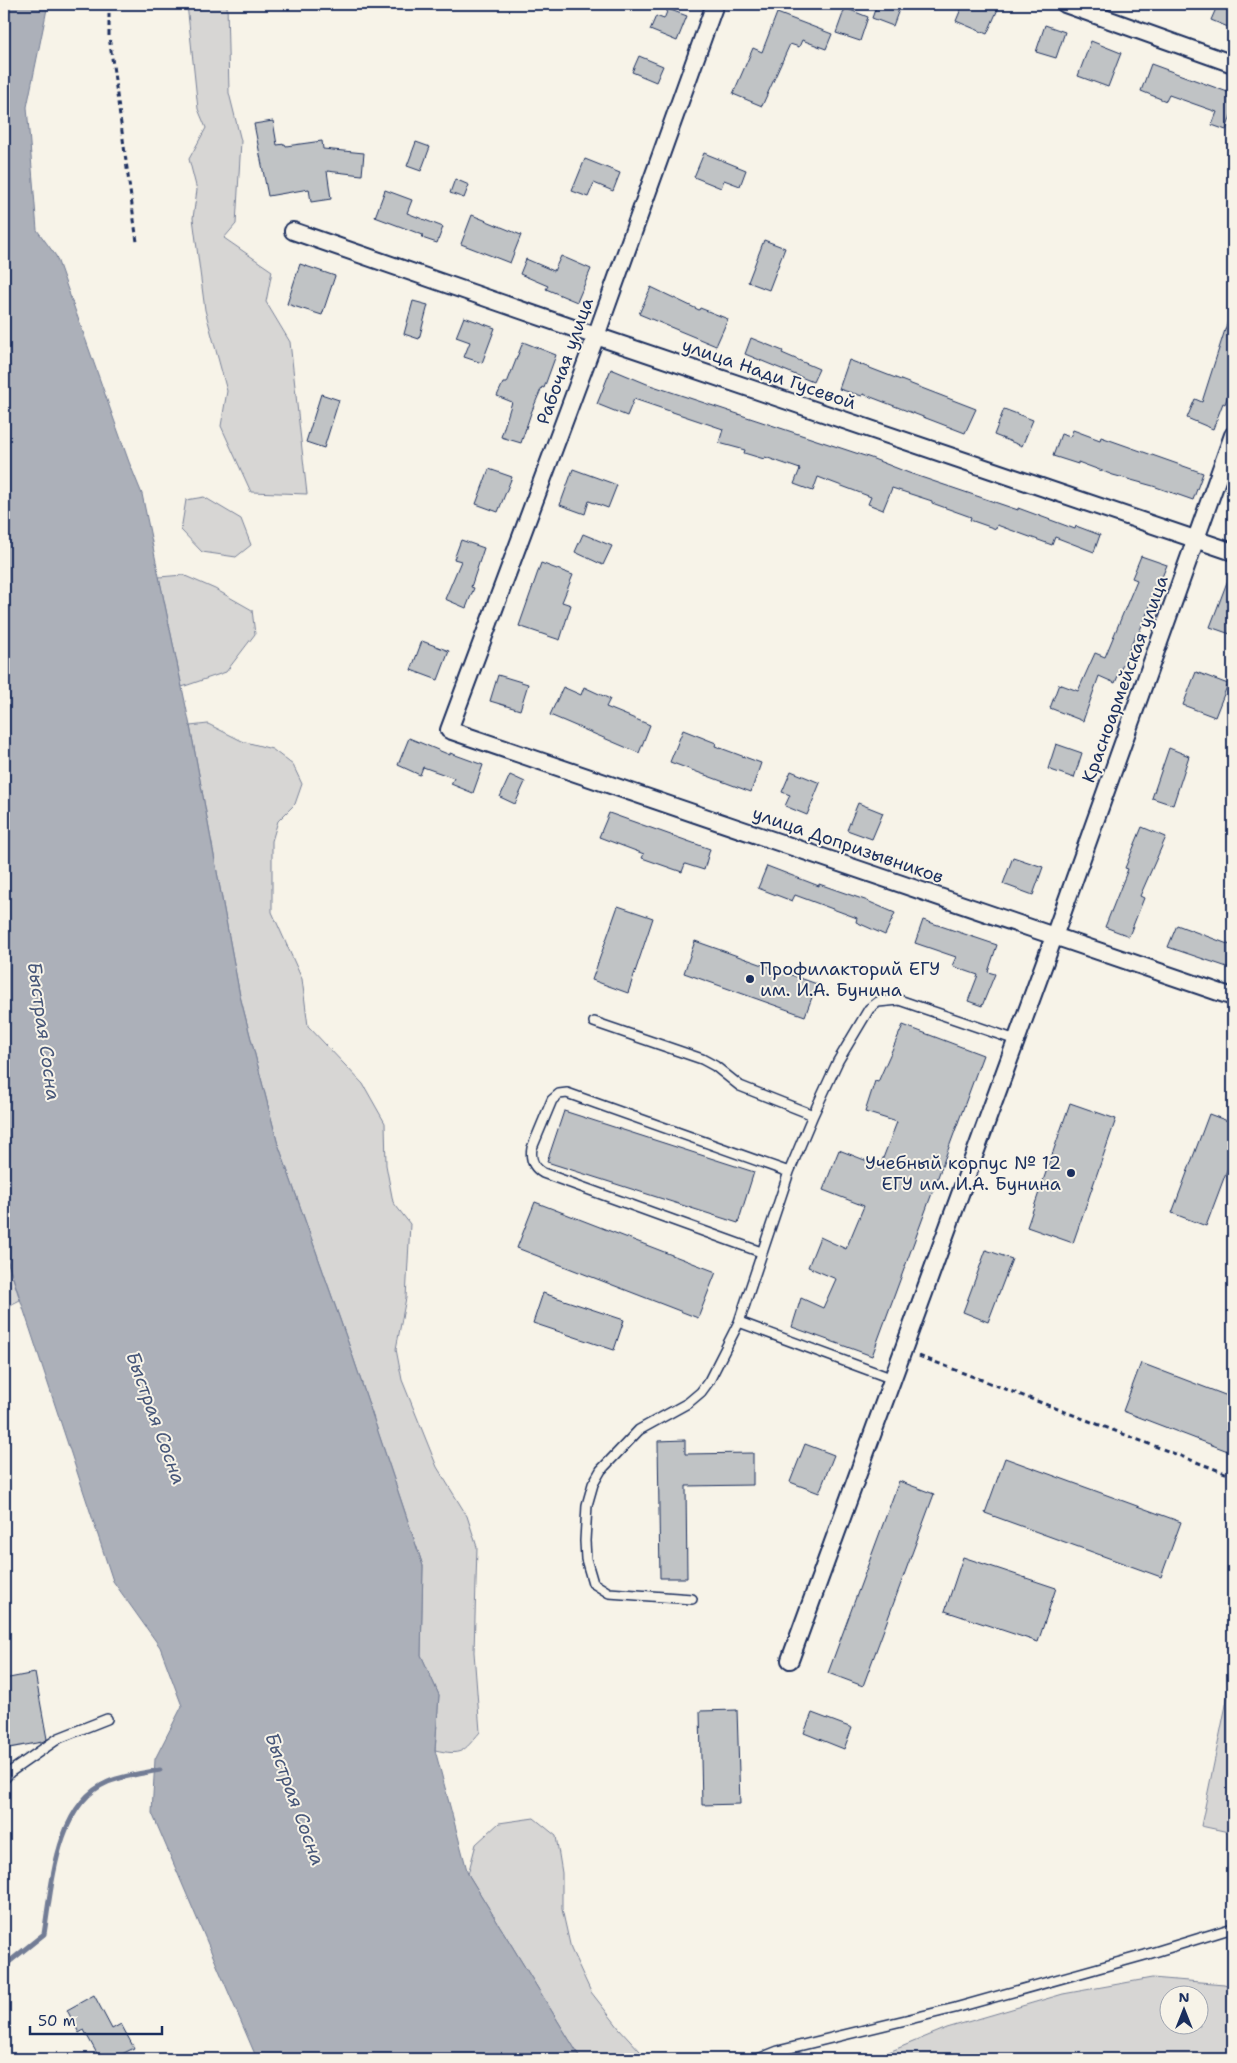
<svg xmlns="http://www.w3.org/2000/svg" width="1237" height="2063" font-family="'Shantell Sans',sans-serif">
  <rect width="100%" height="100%" fill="#f7f3e8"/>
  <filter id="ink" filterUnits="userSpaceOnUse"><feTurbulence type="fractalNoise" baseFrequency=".02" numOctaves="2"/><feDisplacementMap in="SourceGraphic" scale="10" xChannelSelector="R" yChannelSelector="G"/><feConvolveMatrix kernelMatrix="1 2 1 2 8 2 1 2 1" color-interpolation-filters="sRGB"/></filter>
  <g filter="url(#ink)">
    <path fill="#d7d6d4" stroke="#798299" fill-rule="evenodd" d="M187,4H227L229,93L241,141L236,224L224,238L272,271L266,302L290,342L307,494L251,492L221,426L227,391L205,310L193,218L197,190L189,159L206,128L198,109Z
      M204,497L241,519L251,545L236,557L202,552L181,530L186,500Z
      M183,575L215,589L252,610L255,634L226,672L182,687L159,577Z
      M208,724L242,741L272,749L293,765L302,784L295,804L278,821L272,841V912L302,979L308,1026L363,1084L385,1123L386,1165L393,1202L410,1224L406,1298L396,1349L402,1380L437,1467L467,1516L477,1547L474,1652L480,1732C463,1752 462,1756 435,1750L439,1695L421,1655L423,1566L349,1345L277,1141L240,996L190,726Z
      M4,1250L20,1300L4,1308Z
      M1233,1671V1833L1201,1826Z
      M534,1818L556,1836L562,1873V1909L571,1949L591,1992L619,2028L640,2051L644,2059H581L468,1874L476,1844L499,1823Z
      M1152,1978L1224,1984L1233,1987V2056L1215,2059H872L947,2028L1063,1994ZM1170,1996H1200V2026H1170Z"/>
    <path fill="#acb0b9" stroke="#727c95" d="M4,4H48L27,107L37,230L56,256L129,462L142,494L190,726L240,996L277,1141L349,1345L423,1566L421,1655L439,1695L435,1750L468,1874L581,2059H257L152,1813L155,1759L182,1706L160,1647L113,1581L4,1250Z"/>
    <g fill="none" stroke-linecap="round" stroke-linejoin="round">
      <path stroke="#727c95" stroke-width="5" d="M4,1966L44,1934C52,1886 56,1804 108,1782C123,1776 143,1773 160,1770"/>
    </g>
    <path fill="#c0c3c5" stroke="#1b2f5e" d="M877,4H901L893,26L872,18Z
      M963,4H985L998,9L987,34L956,21Z
      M1218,4H1233V29L1211,20Z
      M845,8L868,17L860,41L836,33Z
      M668,9L687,16L677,41L650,30L656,16L664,19Z
      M777,13L832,34L826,49L802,40L799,47L790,44L762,106L733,94L753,48L762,52Z
      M1045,25L1065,32L1056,58L1036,52Z
      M1091,41L1121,53L1108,87L1078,76Z
      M639,56L663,66L656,82L632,72Z
      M1151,64L1233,94V110L1226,130L1212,125L1217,112L1169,95L1166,101L1141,91Z
      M273,121L277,145L285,144L286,146L322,141L323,149L364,153L362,175L327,171L331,199L311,202L309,189L268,196L254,124Z
      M416,142L430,147L421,171L407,166Z
      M704,153L746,170L740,186L724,180L721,188L694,177Z
      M585,159L620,173L613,191L594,183L588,197L572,191Z
      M455,179L469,185L464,198L450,193Z
      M385,190L412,200L407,213L443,227L437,243L422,238L423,235L375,217Z
      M472,215L521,235L510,263L461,244Z
      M764,240L785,248L769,290L748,282Z
      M561,256L591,269L577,302L546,289L548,286L520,274L526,259L554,271Z
      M300,264L335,276L322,315L287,304Z
      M651,287L699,310L700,308L728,319L716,346L639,314Z
      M413,301L428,305L419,339L404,334Z
      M1231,311H1233V380L1225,404L1223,403L1213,429L1187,418L1195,399L1202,402Z
      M464,317L495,328L482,363L464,357L470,342L456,337Z
      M751,338L783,351L782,353L819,369L813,382L745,354Z
      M523,342L556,355L544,388L542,387L531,413L521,443L501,437L512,402L497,396L503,383H507Z
      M849,360L976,409L965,433L863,394L862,396L839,389Z
      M611,369L647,384L871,458L909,473L1018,510V508L1075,529L1076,526L1100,535L1094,552L1055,537L1052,545L997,525L996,529L970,520L971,517L932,503V501L892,488L883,510L868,504L871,497L818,477L813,491L794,484L800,469L765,457L764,459L744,453L745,450L719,443L723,429L634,399L627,416L597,404Z
      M321,394L339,400L324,448L306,442Z
      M1004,409L1033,420L1022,446L994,435Z
      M1073,430L1100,440L1101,437L1203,473L1193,500L1153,486L1113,475L1078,462V464L1053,456L1061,434L1070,437Z
      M489,469L512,477L498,512L476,504Z
      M573,469L617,485L608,508L589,501L585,514L560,505Z
      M583,534L612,546L603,565L575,552Z
      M461,540L484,548L471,587L474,588L466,608L445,599L461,561L454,559Z
      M1141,556L1167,565L1138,635L1136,634L1115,683L1099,676L1083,721L1050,708L1059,684L1078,691L1095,653L1105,657L1137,580L1132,578Z
      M541,563L573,575L562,602L571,605L560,640L519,626Z
      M1232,569L1233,570V635L1210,627Z
      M422,641L449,651L438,680L411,670Z
      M1196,672L1228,684L1215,717L1183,705Z
      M498,675L528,684L520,710L490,701Z
      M563,687L581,695L584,687L610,699L606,707L650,725L639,753L550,715Z
      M683,730L716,743L715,746L761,763L751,792L670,762Z
      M409,738L450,755V753L483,765L473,793L451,784L454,778L423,767L420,775L398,765Z
      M1056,744L1082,753L1074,778L1048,769Z
      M1169,748L1189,756L1173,805L1152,798Z
      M791,771L820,783L807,815L785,806L790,795L782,792Z
      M510,775L525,782L515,804L500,797Z
      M858,803L883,813L872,839L847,830Z
      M609,813L710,849L704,870L685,864L682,872L642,858L644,854L599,837Z
      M1142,827L1166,837L1140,896L1144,898L1129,936L1105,927L1128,869L1125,868Z
      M1013,857L1043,867L1033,895L1003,884Z
      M767,866L819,886V884L865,900L895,913L885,935L856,922L857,918L795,895L792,901L758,888Z
      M618,906L653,918L628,993L592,980Z
      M923,920L997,945L988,972L995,974L982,1006L968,1001L978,975L952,966L956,957L915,943Z
      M1177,925L1233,946V969L1168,947Z
      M695,941L817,984L805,1016L684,973Z
      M903,1025L983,1055L872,1356L792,1327L801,1298L823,1308L836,1279L808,1267L820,1237L846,1249L864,1206L823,1190L839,1150L880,1166L897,1122L865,1112L875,1081L878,1082Z
      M1070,1103L1116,1119L1073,1243L1027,1227Z
      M564,1111L754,1172L738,1223L547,1162Z
      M1209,1114L1233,1123V1154L1206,1226L1172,1213Z
      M535,1202L716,1272L698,1318L517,1248Z
      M986,1250L1012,1259L988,1322L963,1312Z
      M543,1293L624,1320L614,1350L533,1323Z
      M1141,1363L1233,1398V1453L1123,1411Z
      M685,1440V1454L753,1453V1485L686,1486L687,1578H660L658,1441Z
      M805,1444L834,1455L819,1493L790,1482Z
      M1005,1458L1181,1522L1161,1577L985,1513Z
      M899,1481L934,1494L863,1686L828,1673Z
      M963,1557L1056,1588L1038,1642L945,1611Z
      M35,1673L47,1739L42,1742L4,1749V1679Z
      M737,1710L740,1804L702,1805L700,1711Z
      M812,1713L852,1728L844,1749L804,1733Z
      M94,1995L112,2029L121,2024L134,2048L112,2059H100L84,2030L79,2033L67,2010Z"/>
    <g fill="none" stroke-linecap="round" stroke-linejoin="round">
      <g stroke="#1b2f5e" stroke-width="12">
        <path id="service" d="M594,1022L702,1059L715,1066L740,1086L813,1115
          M761,1252L543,1173C533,1167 530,1159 532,1148L552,1100L559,1094L567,1093L789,1172
          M739,1322L893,1379
          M692,1599L609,1593L593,1583L586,1559L585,1541L587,1505L593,1484L601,1470L639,1430L688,1403L701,1392L709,1381L739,1322L789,1172L813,1115L838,1061L869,1009L878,1002L899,1000L1016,1040
          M4,1779L10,1772L59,1738L107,1719
          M758,2059L778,2051L955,2008L1145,1955L1233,1928"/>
      </g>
      <g stroke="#1b2f5e" stroke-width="20">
        <path id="minor" d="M715,4L596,336L449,730L1233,997
          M1065,4L1233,64
          M293,231L596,336L1233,552
          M790,1660L1047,956L1233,435"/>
      </g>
      <path stroke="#1b2f5e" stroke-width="3" stroke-dasharray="5 4" stroke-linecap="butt" d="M109,4V36L137,242
        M919,1356L1233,1476"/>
      <use href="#service" stroke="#f7f3e8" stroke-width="9"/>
      <use href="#minor" stroke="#f7f3e8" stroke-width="16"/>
    </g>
  </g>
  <g fill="#1b2f5e" stroke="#f7f3e8" stroke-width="2">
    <circle cx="750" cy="979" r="5"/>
    <circle cx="1071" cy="1173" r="5"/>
  </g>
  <g text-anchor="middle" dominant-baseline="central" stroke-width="4" stroke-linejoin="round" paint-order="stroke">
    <g font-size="18" fill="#1b2f5e" stroke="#f7f3e8">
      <text transform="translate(565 361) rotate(-70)">Рабочая улица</text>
      <text transform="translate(769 374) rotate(19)">улица Нади Гусевой</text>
      <text transform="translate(1125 679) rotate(-70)">Красноармейская улица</text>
      <text transform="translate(848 845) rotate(19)">улица Допризывников</text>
    </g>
    <g font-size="18" fill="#1b2f5e" stroke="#f7f3e8" text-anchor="start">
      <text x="760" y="969">Профилакторий ЕГУ<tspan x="760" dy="21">им. И.А. Бунина</tspan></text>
      <text x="1061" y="1163" text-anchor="end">Учебный корпус № 12<tspan x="1061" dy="21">ЕГУ им. И.А. Бунина</tspan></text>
    </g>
    <g font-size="19" font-style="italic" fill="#465679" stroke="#f7f3e8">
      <text transform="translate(44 1031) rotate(82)">Быстрая Сосна</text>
      <text transform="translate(156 1418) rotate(70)">Быстрая Сосна</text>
      <text transform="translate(295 1799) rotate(70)">Быстрая Сосна</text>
    </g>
  </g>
  <rect width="1237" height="2063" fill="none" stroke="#f7f3e8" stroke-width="20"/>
  <rect x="10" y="10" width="1217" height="2043" fill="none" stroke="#1b2f5e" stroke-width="2" filter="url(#ink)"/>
  <g transform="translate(1184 2010)"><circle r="24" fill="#f7f3e8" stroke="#9fa5b1"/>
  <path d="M0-4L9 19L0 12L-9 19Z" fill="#1b2f5e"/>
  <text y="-8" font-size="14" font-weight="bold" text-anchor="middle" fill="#1b2f5e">N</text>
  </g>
  <path d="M30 2026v8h132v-8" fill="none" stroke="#1b2f5e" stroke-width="2.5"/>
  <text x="38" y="2026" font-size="15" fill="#1b2f5e" stroke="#f7f3e8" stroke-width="4" paint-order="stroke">50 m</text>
</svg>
